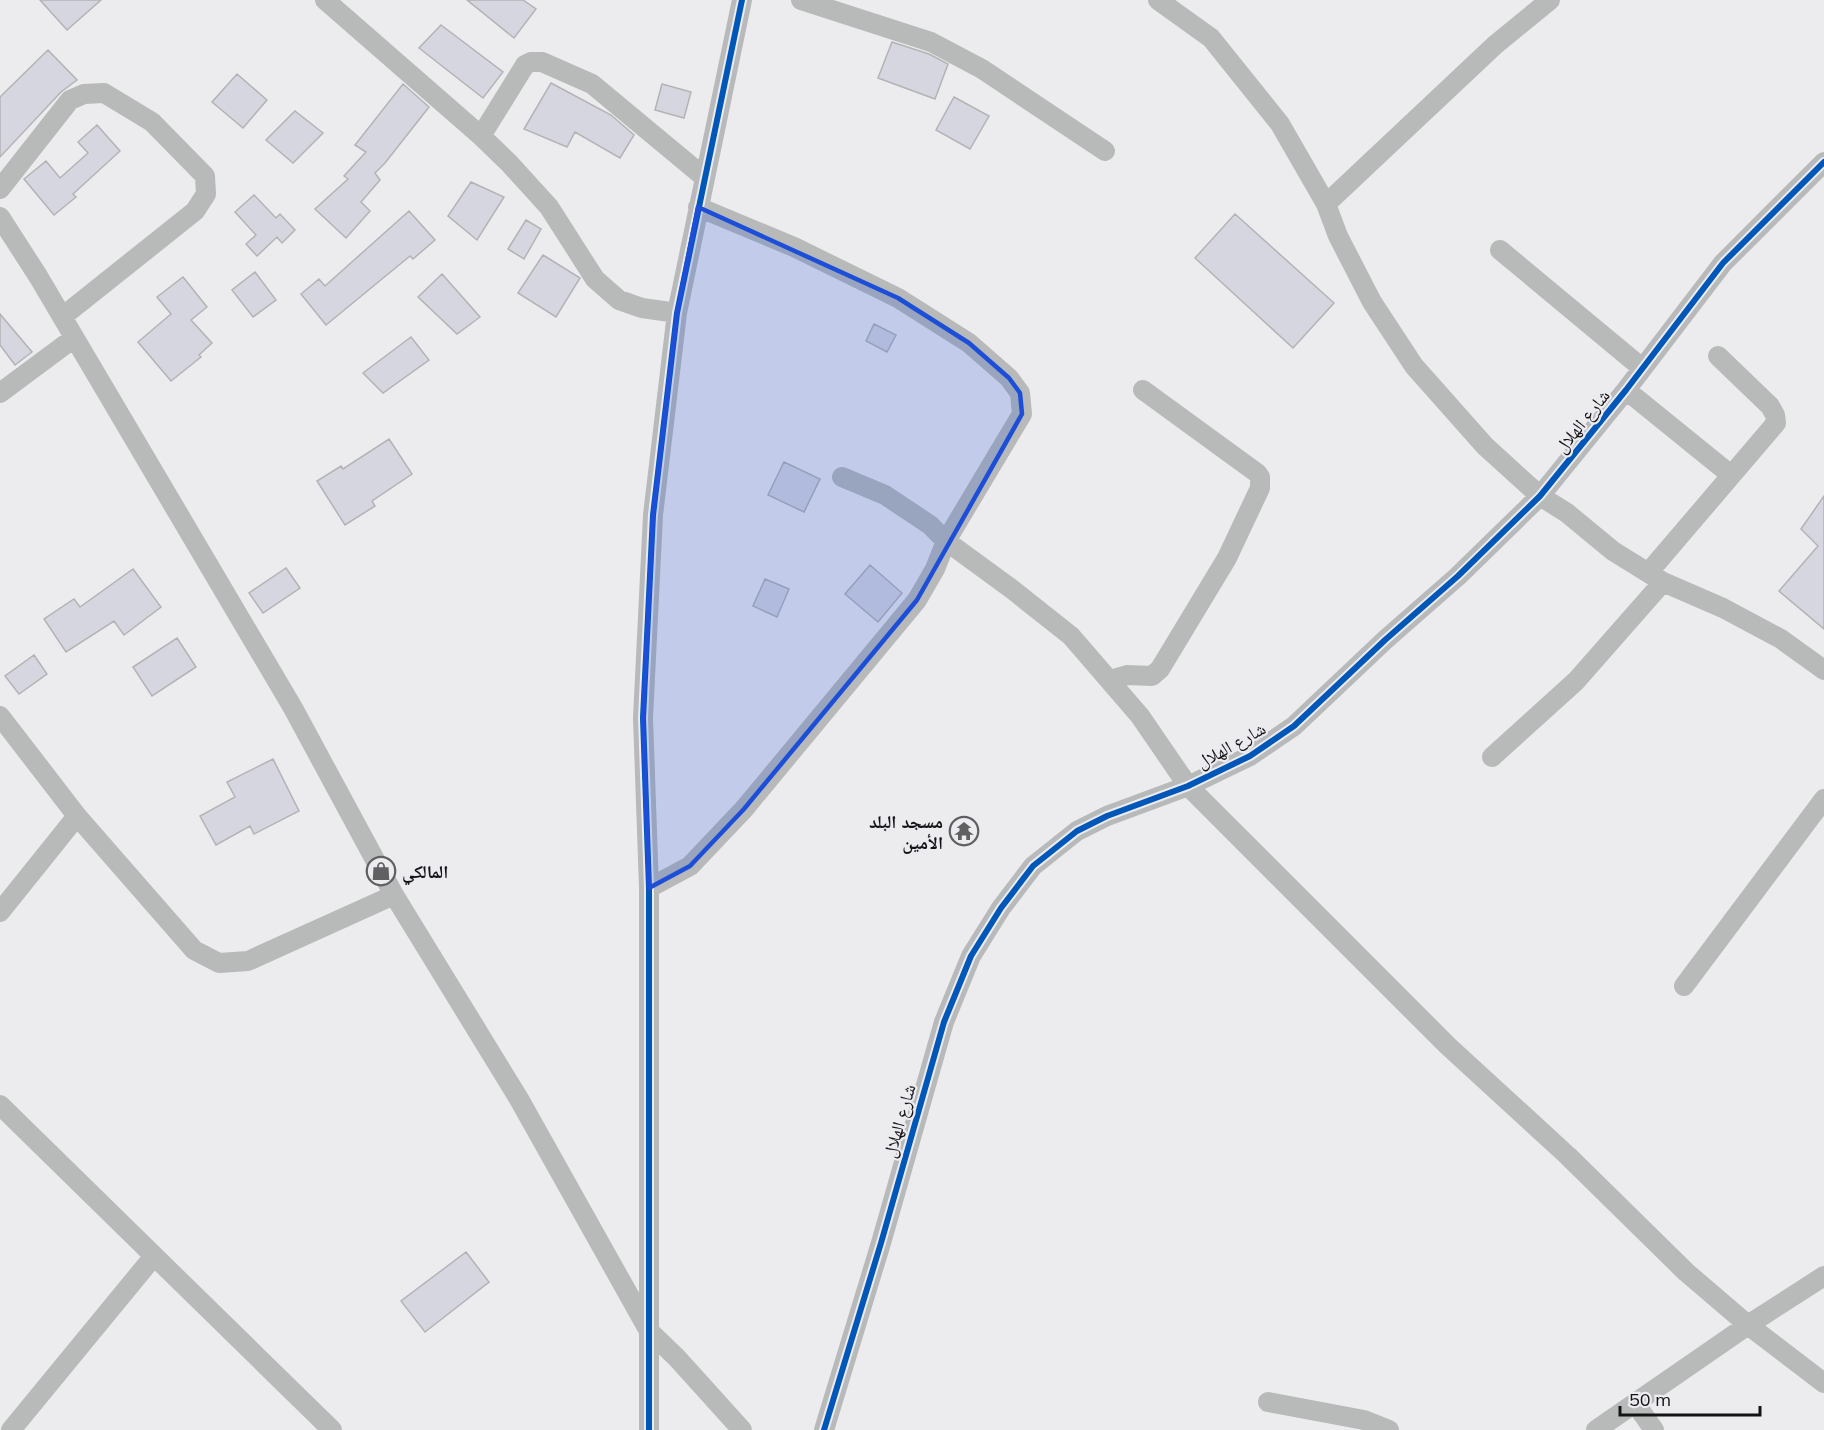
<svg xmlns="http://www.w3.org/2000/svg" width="1824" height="1430" font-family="Mulish,'Noto Naskh Arabic',sans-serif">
  <rect width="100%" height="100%" fill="#ececef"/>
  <path fill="#d6d6e0" stroke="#b3b3b6" stroke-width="1.5" d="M40,0H101L67,30Z
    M467,0H523L536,9L514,38Z
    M441,25L503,72L483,98L419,48Z
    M892,42L929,54L948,64L935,99L878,78Z
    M48,50L77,80L61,92L0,157V97Z
    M237,74L267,100L243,128L212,102Z
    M551,83L611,115L634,135L620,158L575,132L567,147L524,129Z
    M403,84L429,107L385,163L375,173L380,180L361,202L370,211L346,238L315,209L348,179L344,176L366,152L355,145Z
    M662,84L691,92L684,118L655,110Z
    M954,97L989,116L970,149L936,130Z
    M295,111L323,133L293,163L266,140Z
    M97,125L120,151L73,194L76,197L54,215L24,179L46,161L60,178L88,153L78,142Z
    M471,182L504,197L477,240L448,216Z
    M254,195L276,218L280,214L295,230L282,243L277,237L257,256L246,244L256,235L235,212Z
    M409,211L435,240L413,259L410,256L326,325L301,294L319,279L325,286Z
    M1235,214L1334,303L1293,348L1195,258Z
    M526,220L541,229L524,259L508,249Z
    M543,255L580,278L556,317L518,293Z
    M255,272L276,300L253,317L232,290Z
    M442,274L480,317L457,334L418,297Z
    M183,277L207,307L191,320L212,343L199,355L201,357L171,381L138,342L171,314L157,297Z
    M0,314L32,352L15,365L0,345Z
    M874,324L896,335L887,352L866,341Z
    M411,337L429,360L383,393L363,373Z
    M389,439L412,474L372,501L375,506L345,525L317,481L341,466L343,469Z
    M784,462L820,479L804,512L768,495Z
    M1824,496V629L1779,591L1818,546L1801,529Z
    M870,565L902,593L878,622L845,594Z
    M286,568L300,588L263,613L249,593Z
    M133,569L161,607L124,635L114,621L66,652L44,619L74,599L80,607Z
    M765,579L789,589L777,617L753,606Z
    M177,638L196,667L152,696L133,667Z
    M34,655L47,674L19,694L5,676Z
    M273,759L299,811L254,834L250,826L216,845L200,816L235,797L227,782Z
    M466,1252L489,1282L425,1332L401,1301Z"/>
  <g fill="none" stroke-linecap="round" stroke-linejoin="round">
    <path stroke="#b8b9b9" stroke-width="20" d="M325,0L481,136L509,163L549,207L595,279L619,300L642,308L677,313
      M801,0L931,42L982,69L1105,151
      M1158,0L1211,38L1280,124L1326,204L1338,236L1372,302L1414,366L1485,446L1540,496L1567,513L1613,551L1663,582L1723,608L1781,639L1824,670
      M481,136L525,65L531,62H542L592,84L704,177
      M0,189L70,100L84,94L104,93L152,122L205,176L206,194L195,211L62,317
      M1326,204L1495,45L1550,0
      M0,217L38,276L293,708L394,895L519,1099L649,1331L677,1358L742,1430
      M1500,250L1642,368
      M1626,390L1731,475
      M0,393L74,338
      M842,477L885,495L930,525L946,541L1013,590L1071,636L1140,716L1188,786L1448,1046L1568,1156L1686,1272L1748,1325L1824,1383
      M1648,573L1776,423L1775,415L1770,406L1718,356
      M1110,680L1127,675L1152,676L1160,669L1227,558L1260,488V477L1257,473L1143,390
      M0,716L77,816L194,950L219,963L248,961L394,895
      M1492,757L1576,681L1663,582
      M649,888L690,866L744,809L917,600L935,569L946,541L1022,414L1020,393L1009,378L969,343L898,298L794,247L698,207
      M0,912L77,816
      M1684,986L1824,799
      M0,1105L332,1430
      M1268,1402L1364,1420L1389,1430
      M1635,1403L1654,1430
      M11,1430L154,1256
      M649,1430V888L643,718L653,515L677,313L742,0
      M824,1430L881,1243L944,1022L971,956L1001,908L1033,866L1077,831L1107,816L1188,786L1250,756L1294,726L1385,640L1458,576L1540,496L1626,390L1723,263L1824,162
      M1596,1430L1748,1325L1824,1276"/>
    <g stroke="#ebebf0" stroke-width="10">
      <path id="cycleway" d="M649,1430V888L643,718L653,515L677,313L742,0
        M824,1430L881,1243L944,1022L971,956L1001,908L1033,866L1077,831L1107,816L1188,786L1250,756L1294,726L1385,640L1458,576L1540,496L1626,390L1723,263L1824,162"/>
    </g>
    <use href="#cycleway" stroke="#0057b8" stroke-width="6"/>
  </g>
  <path fill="#1d4ed8" fill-opacity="0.2" stroke="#1d4ed8" stroke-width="4.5" stroke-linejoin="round" d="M698,207L898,298L969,343L1009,378L1020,393L1022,414L917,600L744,809L690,866L649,888L643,718L653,515L677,313Z"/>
  <defs>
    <g id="temple-ring" transform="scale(1.5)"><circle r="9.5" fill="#ebebf0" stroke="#606062" stroke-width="1.5"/><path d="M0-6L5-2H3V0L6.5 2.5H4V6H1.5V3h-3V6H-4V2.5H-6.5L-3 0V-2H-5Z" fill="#606062"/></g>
    <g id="shop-ring" transform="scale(1.5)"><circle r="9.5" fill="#ebebf0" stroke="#606062" stroke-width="1.5"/><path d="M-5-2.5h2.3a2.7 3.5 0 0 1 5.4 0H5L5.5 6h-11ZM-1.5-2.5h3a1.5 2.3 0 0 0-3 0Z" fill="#606062"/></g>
  </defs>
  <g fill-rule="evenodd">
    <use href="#temple-ring" x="964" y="831"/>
    <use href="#shop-ring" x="381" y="871"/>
  </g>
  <g text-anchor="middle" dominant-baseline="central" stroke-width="4.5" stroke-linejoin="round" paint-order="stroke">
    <g font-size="18" fill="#141416" stroke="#ebebf0">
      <text transform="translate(1582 421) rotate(-51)">شارع الهلال</text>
      <text transform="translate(1231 745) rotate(-29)">شارع الهلال</text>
      <text transform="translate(899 1121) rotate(-74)">شارع الهلال</text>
    </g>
    <g font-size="18" font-weight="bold" fill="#141416" stroke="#ebebf0" text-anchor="end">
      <text x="943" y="821">مسجد البلد<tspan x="943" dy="21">الأمين</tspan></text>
      <text x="402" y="871" text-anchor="start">المالكي</text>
    </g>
  </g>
  <path d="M1620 1406v9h140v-9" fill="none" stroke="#141416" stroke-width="3"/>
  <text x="1629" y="1406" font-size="18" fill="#141416" stroke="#ebebf0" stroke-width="4.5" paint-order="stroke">50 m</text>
</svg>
